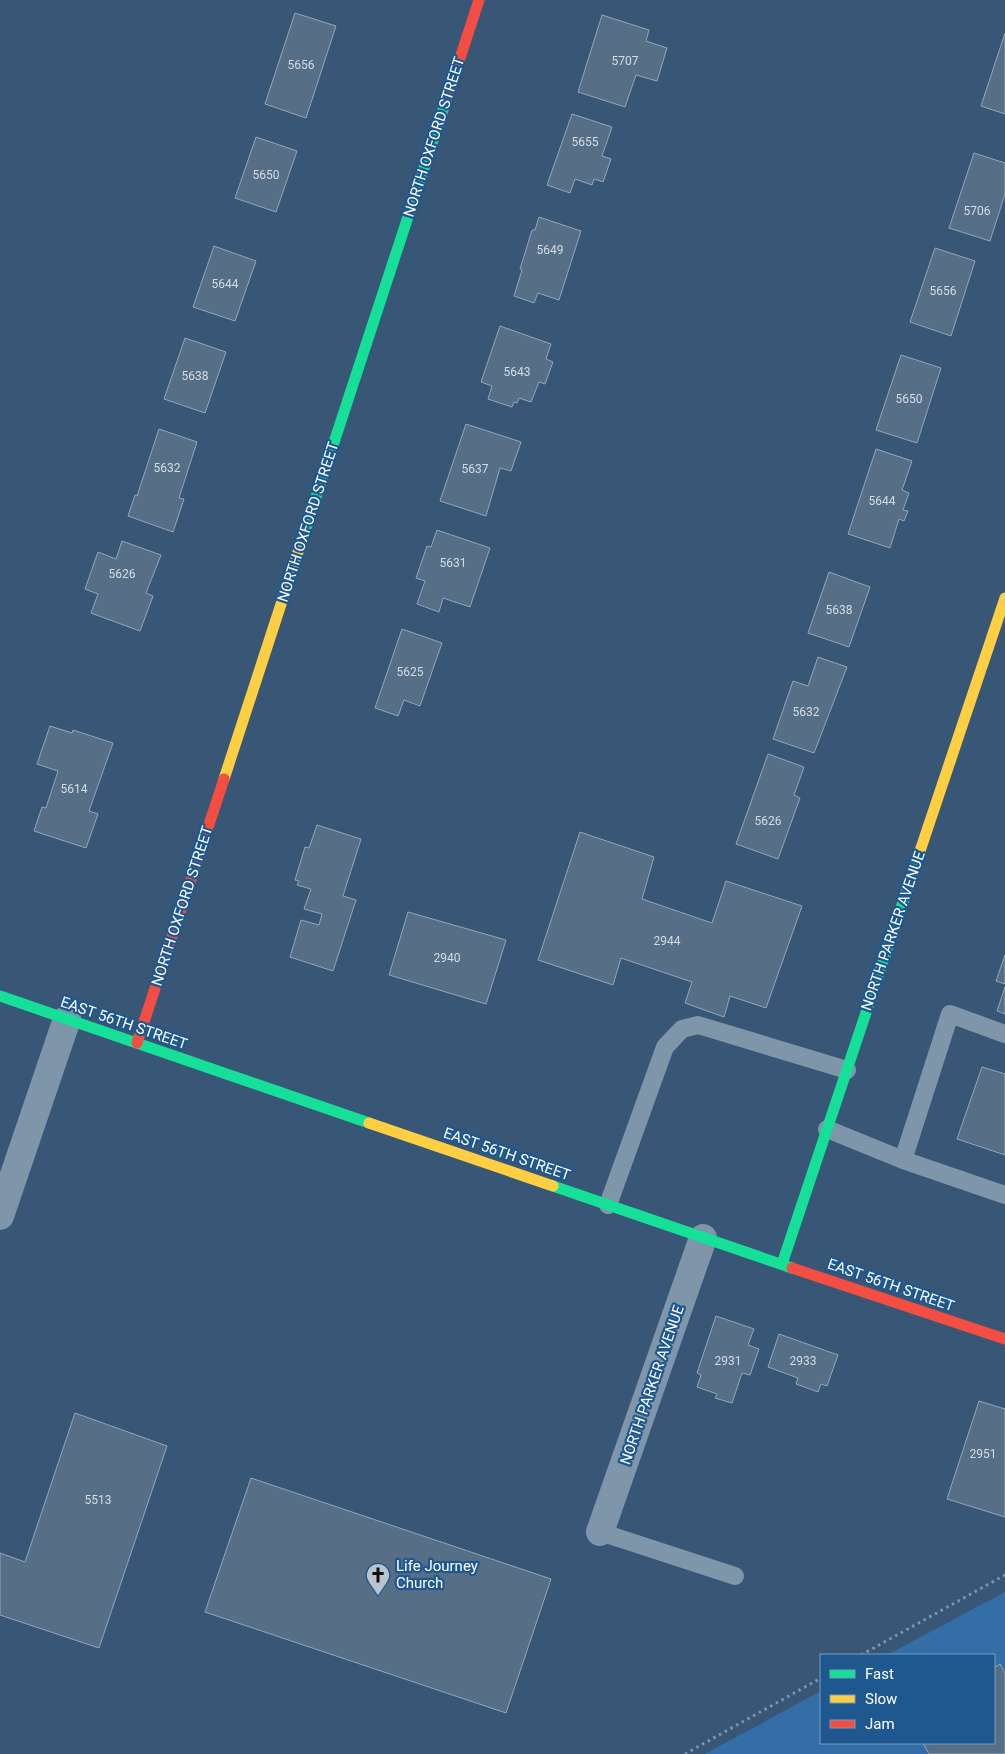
<svg xmlns="http://www.w3.org/2000/svg" width="1005" height="1754" font-family="Roboto,sans-serif">
  <rect width="100%" height="100%" fill="#385776"/>
  <path fill="#336ea6" d="M1005,1592V1754H705L821,1691V1743H994V1655H887Z"/>
  <path fill="#566f87" stroke="#94a6b7" d="M295,13L336,26L306,118L265,104Z
    M602,15L649,30L646,41L667,48L657,81L636,75L625,107L578,92Z
    M1005,33V114L981,106Z
    M572,114L612,127L602,156L611,159L603,182L594,179L592,185L575,179L570,193L547,185Z
    M256,137L297,151L276,212L235,198Z
    M974,153L1005,163V194L990,241L949,228Z
    M539,217L581,231L559,300L538,293L534,303L514,296L522,270L520,269L532,230H535Z
    M214,246L256,261L235,321L193,307Z
    M935,248L975,261L951,336L910,322Z
    M500,326L551,344L546,359L553,362L545,384L539,382L531,402L519,398L517,403L514,402L512,407L488,399L492,386L481,382Z
    M185,338L226,352L205,413L164,399Z
    M901,355L941,368L917,443L876,430Z
    M466,424L521,442L511,471L500,468L486,516L440,501Z
    M159,429L197,442L179,498L184,499L173,532L128,516L135,495L137,496Z
    M876,449L912,461L902,490L909,493L903,510L908,511L904,521L899,519L890,548L848,534Z
    M437,530L490,548L470,607L443,598L439,612L417,604L425,581L416,578L427,546L431,547Z
    M122,541L161,555L146,593L153,596L140,631L91,613L98,594L85,589L98,552L116,559Z
    M829,572L870,587L849,647L808,633Z
    M402,629L442,643L420,706L404,700L398,716L375,708Z
    M818,657L847,667L814,753L773,739L793,681L808,686Z
    M50,726L72,733L73,730L113,743L89,811L98,814L86,848L34,831L42,807L46,808L58,771L37,764Z
    M768,754L804,767L794,795L800,798L778,859L736,844Z
    M317,825L361,839L343,896L356,900L333,971L290,957L301,920L319,925L322,914L304,909L311,889L297,885L299,881L295,880L305,847L309,848Z
    M580,832L654,857L642,899L712,923L726,881L802,906L766,1008L730,996L724,1017L685,1003L692,982L621,958L613,985L538,960Z
    M408,912L506,940L486,1004L389,975Z
    M1005,955V984L996,981Z
    M1005,987V1014L997,1011Z
    M982,1067L1005,1074V1155L957,1139Z
    M716,1316L754,1329L748,1345L759,1349L750,1375L742,1373L732,1403L715,1398L717,1394L697,1387L701,1375L697,1373Z
    M779,1334L838,1355L827,1386L821,1384L818,1392L796,1384L798,1378L768,1367Z
    M979,1401L1005,1409V1517L947,1499Z
    M75,1413L167,1446L99,1648L0,1615V1553L25,1562Z
    M251,1478L551,1579L506,1713L205,1612Z
    M1000,1664L1005,1673V1754H929L923,1743H994V1668Z"/>
  <g fill="none" stroke-linecap="round" stroke-linejoin="round">
    <path stroke="#7f95a9" stroke-width="3" stroke-dasharray="2.5 4" stroke-linecap="butt" d="M861,1655L1005,1575
      M685,1754L821,1678"/>
    <path stroke="#7f95a9" stroke-width="18" d="M1005,1034L950,1014L903,1160L1005,1195
      M827,1129L903,1160
      M608,1205L665,1047L682,1029L698,1025L847,1070
      M600,1532L735,1576"/>
    <path stroke="#7f95a9" stroke-width="28" d="M0,1216L67,1019
      M600,1532L703,1238"/>
    <path stroke="#16e098" stroke-width="11" d="M299,549L446,101
      M0,996L369,1123
      M553,1186L792,1268
      M782,1264L920,851"/>
    <path stroke="#ffcf43" stroke-width="11" d="M224,779L299,549
      M920,851L1005,598
      M369,1123L553,1186"/>
    <path stroke="#f24e42" stroke-width="11" d="M446,101L479,0
      M137,1043L224,779
      M792,1268L1005,1339"/>
  </g>
  <defs>
    <g id="church-pin" transform="scale(1.25)"><path d="M0 17L-7.5 6A9.5 9.5 0 1 1 7.5 6Z" fill="#b9c4cf" stroke="#1f588f"/><path d="M-1.2-6h2.4v3.5h3.3v2.4h-3.3V6h-2.4V-.1h-3.3v-2.4h3.3Z" fill="#111"/></g>
  </defs>
  <g fill-rule="evenodd">
    <use href="#church-pin" x="378" y="1575"/>
  </g>
  <g text-anchor="middle" dominant-baseline="central" stroke-width="4.5" stroke-linejoin="round" paint-order="stroke">
    <g font-size="12" fill="#d5dbe1">
      <text x="625" y="61">5707</text>
      <text x="301" y="65">5656</text>
      <text x="585" y="142">5655</text>
      <text x="266" y="175">5650</text>
      <text x="977" y="211">5706</text>
      <text x="550" y="250">5649</text>
      <text x="225" y="284">5644</text>
      <text x="943" y="291">5656</text>
      <text x="517" y="372">5643</text>
      <text x="195" y="376">5638</text>
      <text x="909" y="399">5650</text>
      <text x="167" y="468">5632</text>
      <text x="475" y="469">5637</text>
      <text x="882" y="501">5644</text>
      <text x="453" y="563">5631</text>
      <text x="122" y="574">5626</text>
      <text x="839" y="610">5638</text>
      <text x="410" y="672">5625</text>
      <text x="806" y="712">5632</text>
      <text x="74" y="789">5614</text>
      <text x="768" y="821">5626</text>
      <text x="667" y="941">2944</text>
      <text x="447" y="958">2940</text>
      <text x="728" y="1361">2931</text>
      <text x="803" y="1361">2933</text>
      <text x="983" y="1454">2951</text>
      <text x="98" y="1500">5513</text>
    </g>
    <g font-size="15" fill="#fff" stroke="#1f588f">
      <text transform="translate(434 137) rotate(-72)">NORTH OXFORD STREET</text>
      <text transform="translate(308 522) rotate(-72)">NORTH OXFORD STREET</text>
      <text transform="translate(182 906) rotate(-72)">NORTH OXFORD STREET</text>
      <text transform="translate(893 931) rotate(-71)">NORTH PARKER AVENUE</text>
      <text transform="translate(124 1023) rotate(19)">EAST 56TH STREET</text>
      <text transform="translate(507 1154) rotate(19)">EAST 56TH STREET</text>
      <text transform="translate(891 1285) rotate(19)">EAST 56TH STREET</text>
      <text transform="translate(652 1385) rotate(-71)">NORTH PARKER AVENUE</text>
    </g>
    <g font-size="15" fill="#fff" stroke="#1f588f" text-anchor="start">
      <text x="396" y="1566">Life Journey<tspan x="396" dy="17">Church</tspan></text>
    </g>
  </g>
  <rect x="820" y="1654" width="175" height="90" fill="#1f588f" stroke="#799bbc"/>
  <rect x="830" y="1670" width="25" height="8" fill="#16e098" stroke="#799bbc"/>
  <text x="865" y="1679" font-size="15" fill="#ffffff">Fast</text>
  <rect x="830" y="1695" width="25" height="8" fill="#ffcf43" stroke="#799bbc"/>
  <text x="865" y="1704" font-size="15" fill="#ffffff">Slow</text>
  <rect x="830" y="1720" width="25" height="8" fill="#f24e42" stroke="#799bbc"/>
  <text x="865" y="1729" font-size="15" fill="#ffffff">Jam</text>
</svg>
